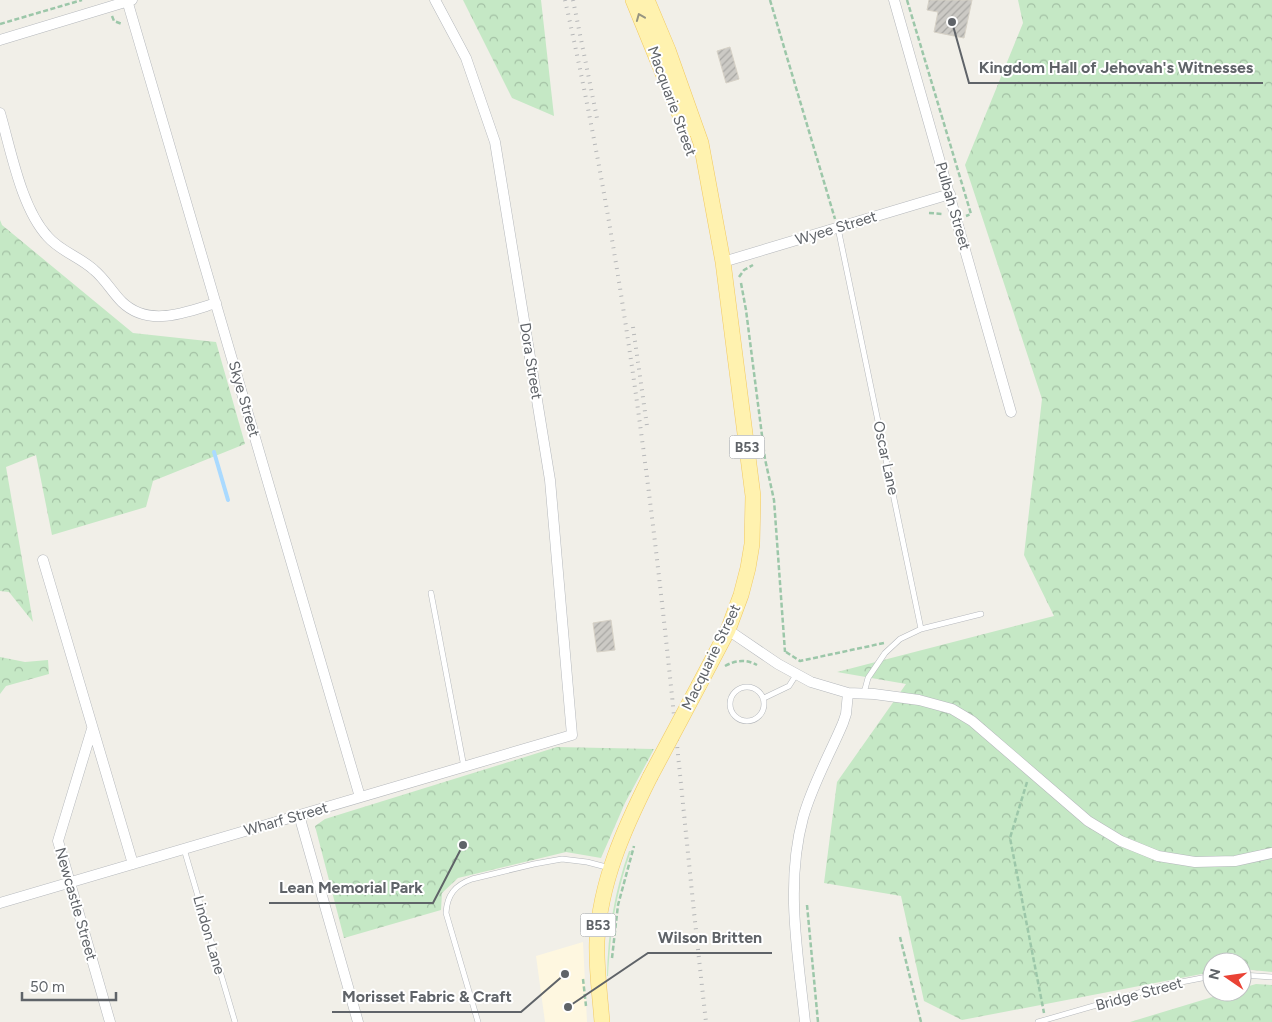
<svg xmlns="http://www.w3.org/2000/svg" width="1272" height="1022" font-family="Figtree,sans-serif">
  <defs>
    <pattern id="forest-crowns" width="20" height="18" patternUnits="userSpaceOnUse" patternTransform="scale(1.25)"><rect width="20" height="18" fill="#c5e8c5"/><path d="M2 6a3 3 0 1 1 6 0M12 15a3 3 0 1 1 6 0" fill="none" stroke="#a3c0a4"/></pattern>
    <pattern id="building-hatch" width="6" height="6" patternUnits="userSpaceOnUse" patternTransform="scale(1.25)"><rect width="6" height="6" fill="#cccac5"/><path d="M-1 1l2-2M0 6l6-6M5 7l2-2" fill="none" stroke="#a9a8a4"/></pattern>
  </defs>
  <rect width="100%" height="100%" fill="#f1efe8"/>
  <path fill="#fef7e0" d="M583,942L587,1022H545L536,956Z"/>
  <path fill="#c5e8c5" d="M629,851H631C615,896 611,929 608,976H607C608,931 614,893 629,851Z"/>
  <path fill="url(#forest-crowns)" d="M463,0H541L554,116L512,98Z
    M1018,0H1272V972L1242,969V962H1212V972L962,1020L924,1001L901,896L824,883L837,782L906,684L837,672L1054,616L1024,555L1042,399L965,165L1023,23Z
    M0,220L2,225L133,333L216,342L245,444L153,481L146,507L52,535L36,455L6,467L33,622L9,592L0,591Z
    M0,657L25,662L48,660L49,674L6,686L0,694Z
    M557,747L654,749L625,803L601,858L566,852L458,878L442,893L441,910L344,938L315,826L325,819Z
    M1256,984L1272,985V1022H1130L1229,992H1242V988Z"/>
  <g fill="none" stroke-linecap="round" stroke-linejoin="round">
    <path stroke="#aadaff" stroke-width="4" d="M214,452L228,500"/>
  </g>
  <path fill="url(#building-hatch)" stroke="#d6d1c6" d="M929,0H972L964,38L934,32L938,12L927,10Z
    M730,47L739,79L726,83L717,51Z
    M611,620L615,650L597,652L593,623Z"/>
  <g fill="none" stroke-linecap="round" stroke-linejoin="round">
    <g stroke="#b5b8bc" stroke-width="6">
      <path id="service" d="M838,228L921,629
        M431,593L464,767
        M730 704a17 17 0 1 1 34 0a17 17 0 1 1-34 0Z
        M864,693L868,678L885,653L900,639L921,629L981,614
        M764,698L789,686L796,675
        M184,849L235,1022
        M1242,975L1272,977
        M478,1022L446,913C447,895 455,885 472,879L534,864L562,859L587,862L610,868
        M1038,1022L1166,985L1212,976"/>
    </g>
    <g stroke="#b5b8bc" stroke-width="11">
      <path id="minor" d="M127,0L360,797
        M894,0L1011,412
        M0,40L132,0
        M0,113C11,150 21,208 48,237C60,251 80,257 94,270C105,279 112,292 122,302C149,328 186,312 216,303
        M723,262L950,194
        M43,560L133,864
        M728,630L778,664L811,682L848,693L874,694L919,700L952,709L972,721L1088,821L1121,841L1158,856L1195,862L1235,861L1272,853
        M92,729L58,841L110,1022
        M299,815L358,1022
        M0,903L572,735L550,480L495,142L466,58L435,0
        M805,1022C798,955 785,884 803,818C812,785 830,754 843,723L846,714L848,693"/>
    </g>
    <g stroke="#f2c960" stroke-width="16">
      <path id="primary" d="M633,0L686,130
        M647,0L668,50L701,143L723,262L753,496L752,544L748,568L741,595L728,630L699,685
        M602,1022C600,995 596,968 597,941C600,882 624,829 650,777"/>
    </g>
    <path stroke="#9cc7a9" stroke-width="2.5" stroke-dasharray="5 2.5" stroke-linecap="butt" d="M770,0L835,219
      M907,0L971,214L966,216
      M112,16L114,21L122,24
      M0,24L82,0
      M929,213L943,214
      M739,277L744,270L753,265
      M741,283L746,310L765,459L774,500L785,652
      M786,652L800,661L884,643
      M725,666C736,660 746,659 757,665
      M1027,782L1010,838L1044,1013
      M807,905L818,1022
      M900,937L921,1022
      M612,958L618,905L634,846
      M583,979L586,1006"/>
    <use href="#service" stroke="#fff" stroke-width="5"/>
    <use href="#minor" stroke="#fff" stroke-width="10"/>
    <use href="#primary" stroke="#fff2af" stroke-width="15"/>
    <path stroke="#b6b7b8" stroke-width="4" stroke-dasharray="1 6" stroke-linecap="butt" d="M565,0C600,155 626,313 646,470C670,654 685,838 706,1022
      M573,0L598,123
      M633,327L647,426"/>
    <g stroke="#f2c960" stroke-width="16" stroke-linecap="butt">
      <path id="primary-bridge" d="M650,777L699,685"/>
    </g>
    <use href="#primary-bridge" stroke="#fff2af" stroke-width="15"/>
  </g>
  <defs><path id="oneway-chevron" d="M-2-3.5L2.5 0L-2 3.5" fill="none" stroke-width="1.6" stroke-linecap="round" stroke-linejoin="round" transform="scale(1.25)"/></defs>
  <use stroke="#979581" href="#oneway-chevron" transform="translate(640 17) rotate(-112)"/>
  <g text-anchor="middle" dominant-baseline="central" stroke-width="4" stroke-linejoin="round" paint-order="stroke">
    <g fill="#fff" stroke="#8f9295" stroke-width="1">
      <rect x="729.5" y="435.5" width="35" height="23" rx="4"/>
      <rect x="580.5" y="913.5" width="35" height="23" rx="4"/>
    </g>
    <g font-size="14" font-weight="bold" fill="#5f6368">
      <text x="747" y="447">B53</text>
      <text x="598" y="925">B53</text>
    </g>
    <g font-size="15" fill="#5f6368" stroke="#fff">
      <text transform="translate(672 101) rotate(70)">Macquarie Street</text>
      <text transform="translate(953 206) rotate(74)">Pulbah Street</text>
      <text transform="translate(836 228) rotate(-17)">Wyee Street</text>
      <text transform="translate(531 361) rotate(81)">Dora Street</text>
      <text transform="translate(244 399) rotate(74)">Skye Street</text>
      <text transform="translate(886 458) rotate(78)">Oscar Lane</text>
      <text transform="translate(711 657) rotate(-64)">Macquarie Street</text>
      <text transform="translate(286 819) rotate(-16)">Wharf Street</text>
      <text transform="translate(76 904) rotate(74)">Newcastle Street</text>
      <text transform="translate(209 935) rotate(74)">Lindon Lane</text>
      <text transform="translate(1139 994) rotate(-15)">Bridge Street</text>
    </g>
  </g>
  <path fill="none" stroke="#5f6368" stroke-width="2" d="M952 22L969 83H1263M463 845L433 903H269M568 1007L648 953H772M565 974L521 1012H332"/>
  <g fill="#5f6368" stroke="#fff" stroke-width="2">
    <circle cx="952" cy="22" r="5"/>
    <circle cx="463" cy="845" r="5"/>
    <circle cx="568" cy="1007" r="5"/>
    <circle cx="565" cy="974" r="5"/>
  </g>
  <g font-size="16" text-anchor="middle" font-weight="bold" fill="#5f6368" stroke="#fff" stroke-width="4" stroke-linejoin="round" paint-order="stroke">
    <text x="1116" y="73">Kingdom Hall of Jehovah's Witnesses</text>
    <text x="351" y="893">Lean Memorial Park</text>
    <text x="710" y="943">Wilson Britten</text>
    <text x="427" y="1002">Morisset Fabric &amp; Craft</text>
  </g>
  <g transform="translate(1227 977) rotate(283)"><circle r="24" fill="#ffffff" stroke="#bfc1c3"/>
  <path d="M0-4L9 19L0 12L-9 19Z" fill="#ea4335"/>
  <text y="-8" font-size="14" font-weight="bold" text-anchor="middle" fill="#5f6368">N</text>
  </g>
  <path d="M22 992v8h94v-8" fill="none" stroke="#5f6368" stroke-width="2.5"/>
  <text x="30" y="992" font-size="15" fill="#5f6368" stroke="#ffffff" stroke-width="4" paint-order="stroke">50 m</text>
</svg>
